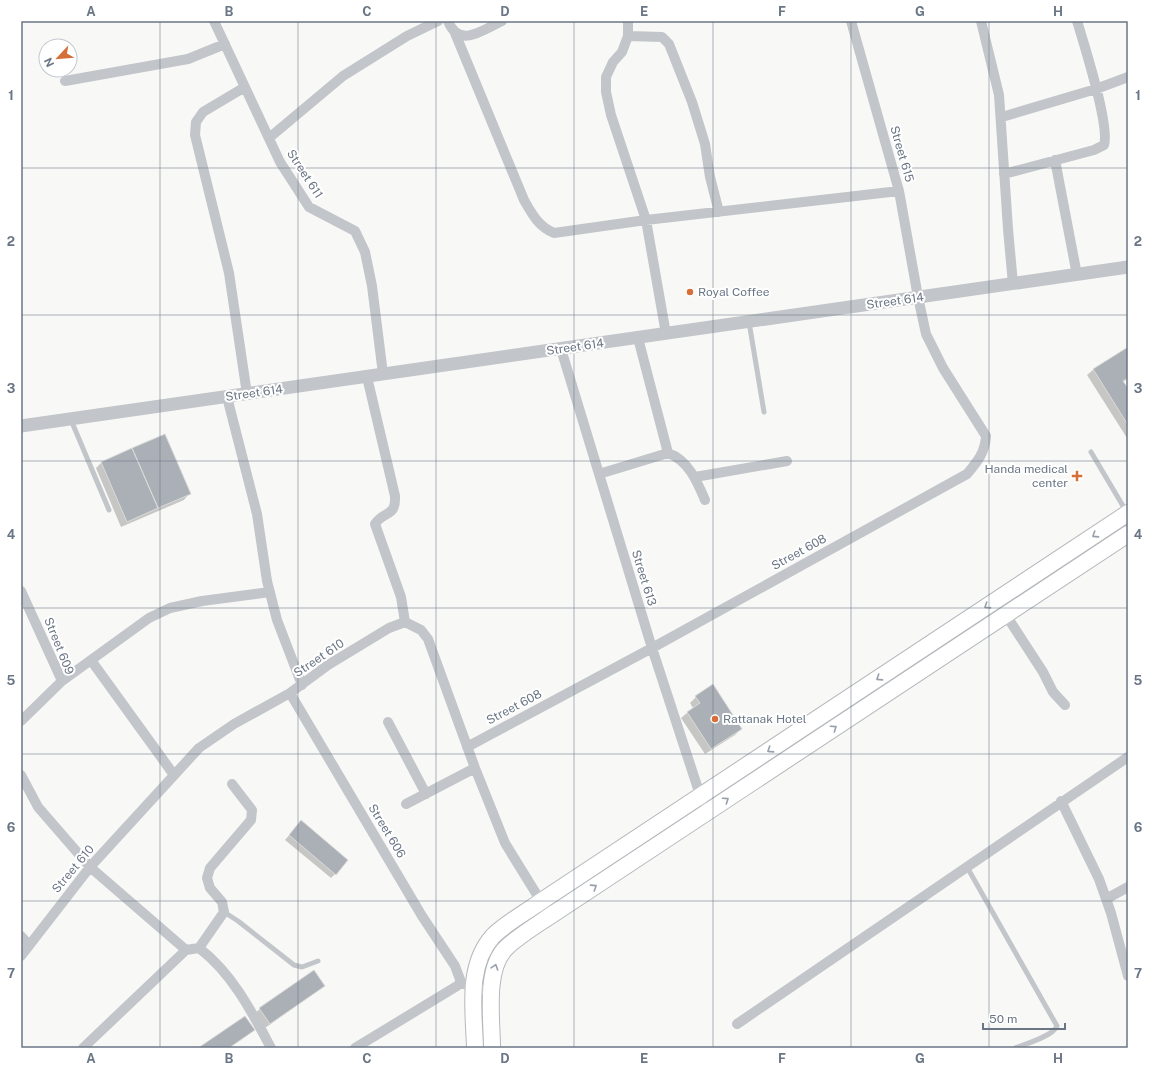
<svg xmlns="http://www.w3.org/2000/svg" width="1149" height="1069" font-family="'Public Sans',sans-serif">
  <rect width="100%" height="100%" fill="#f8f8f6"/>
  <path fill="#0003" d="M1128,348V379L1123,382L1128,390L1127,438L1087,375L1093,370Z
    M102,462L189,494L184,500L121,527L96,468Z
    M696,697L741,729L735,735L705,754L681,718L693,708L690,703Z
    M297,826L335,874L331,878L285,840Z
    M324,986L265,1028L255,1013L260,1009Z"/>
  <path fill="#aab0b6" stroke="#dadad9" d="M1128,347V378L1123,381L1128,388V425L1093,369Z
    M165,434L191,494L158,508L132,448Z
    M132,448L158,508L127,522L101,462Z
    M713,684L742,729L711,749L687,712L700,703L695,696Z
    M301,820L348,860L336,875L289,835Z
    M314,970L325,986L270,1024L259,1008Z
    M245,1016L255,1030L229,1048H198Z"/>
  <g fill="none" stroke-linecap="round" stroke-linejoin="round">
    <g stroke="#b4b7bc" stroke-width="18">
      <path id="primary" d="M475,1048C474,1011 466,966 493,936C506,923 525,913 540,902L1128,513
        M492,1048C492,1019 484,968 507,947C520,935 535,926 550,916L1128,534"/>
    </g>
    <path stroke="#c2c5c9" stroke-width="5" d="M749,322L764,412
      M71,420L109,510
      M1091,452L1126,511
      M967,867L1057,1026C1053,1036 1026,1044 1015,1048
      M224,912L238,921L294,965L302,967L318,961"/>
    <path stroke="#c2c5c9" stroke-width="10" d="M214,21L280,162L309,207L355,231L365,252L372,286L383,374
      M448,21C459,49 483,30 502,21
      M628,21V36L622,52L613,62L606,77V92L611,115L646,220L666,334
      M981,21L999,95L1008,229L1013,284
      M455,33L524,200C532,214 538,226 554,233L646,220L899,191
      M628,36L662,37L669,44L692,102L705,144L710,177L719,212
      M65,81L188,59L225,44
      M245,87L203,112L196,122L195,135L229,273L247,394
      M1002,117L1096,89L1128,77
      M269,138L343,76L407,36L438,21
      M1055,160L1077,275
      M1004,174L1094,150L1104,145C1110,126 1084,44 1077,21
      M638,338L668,453C688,460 697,481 705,500
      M561,349L652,648L702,801
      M367,377L395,496C396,518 384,510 375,524L401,597L405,622
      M227,397L257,514L267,581L277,620L302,685
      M599,474L668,453
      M695,477L787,461
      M21,591L62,681
      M1006,615L1043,672L1053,692L1065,705
      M90,662L93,663L174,775
      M290,693L422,916L455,966L461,982
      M21,721L62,681L149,618L170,608L202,601L270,592
      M388,722L426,794
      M467,747L652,648L967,474C977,462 985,453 986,436L943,368L926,334L918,297L899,191L851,21
      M21,775L38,807L90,867L186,950
      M1061,801L1099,879L1111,913L1128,976
      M406,804L475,768
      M1106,899L1128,887
      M21,936L29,945
      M199,948C232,973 252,1012 271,1048
      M21,956L90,867L199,748L234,724L290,693L328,665L389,628L405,622L421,630L428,639L475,768L505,843L550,916
      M737,1024L1128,757
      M83,1048L186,950L199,948L224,912L222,902L210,888L207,878L210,868L251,820L252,810L232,784
      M355,1048L457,986L461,982L473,988L491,991"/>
    <path stroke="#c2c5c9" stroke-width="13" d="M21,426L1128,267"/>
    <use href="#primary" stroke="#fff" stroke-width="16"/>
  </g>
  <defs><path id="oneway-chevron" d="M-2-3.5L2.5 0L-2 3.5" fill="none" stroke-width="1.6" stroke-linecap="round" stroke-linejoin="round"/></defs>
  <g stroke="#979faa">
    <use href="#oneway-chevron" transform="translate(1095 535) rotate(147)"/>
    <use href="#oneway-chevron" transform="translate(987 606) rotate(147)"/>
    <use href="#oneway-chevron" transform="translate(879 678) rotate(147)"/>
    <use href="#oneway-chevron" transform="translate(834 728) rotate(-34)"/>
    <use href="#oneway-chevron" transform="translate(770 750) rotate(147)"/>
    <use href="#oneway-chevron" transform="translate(726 800) rotate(-34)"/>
    <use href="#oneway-chevron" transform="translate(594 887) rotate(-33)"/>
    <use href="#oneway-chevron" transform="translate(495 967) rotate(-72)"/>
  </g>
  <path fill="none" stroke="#6a7685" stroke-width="1" stroke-opacity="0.55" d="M160,21V1048M298,21V1048M436,21V1048M574,21V1048M713,21V1048M851,21V1048M989,21V1048M21,168H1128M21,315H1128M21,461H1128M21,608H1128M21,754H1128M21,901H1128"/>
  <g fill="#d56f39" stroke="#fff" stroke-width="1.5">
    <circle cx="690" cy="292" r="4"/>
    <path d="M1075 470h4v4h4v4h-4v4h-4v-4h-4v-4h4z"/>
    <circle cx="715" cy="719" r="4"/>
  </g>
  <g text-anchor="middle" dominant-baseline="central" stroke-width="4" stroke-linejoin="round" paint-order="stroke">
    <g font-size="12" fill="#6a7685" stroke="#fff">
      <text transform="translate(902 154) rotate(74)">Street 615</text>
      <text transform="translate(305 174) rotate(57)">Street 611</text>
      <text transform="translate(895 301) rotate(-8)">Street 614</text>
      <text transform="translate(575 347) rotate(-8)">Street 614</text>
      <text transform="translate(254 393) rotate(-8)">Street 614</text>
      <text transform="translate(799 552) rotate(-29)">Street 608</text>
      <text transform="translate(644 578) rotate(73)">Street 613</text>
      <text transform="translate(59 646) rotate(68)">Street 609</text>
      <text transform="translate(319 658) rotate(-34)">Street 610</text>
      <text transform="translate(514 707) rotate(-28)">Street 608</text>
      <text transform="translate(387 831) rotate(59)">Street 606</text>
      <text transform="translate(73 869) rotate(-50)">Street 610</text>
    </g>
    <g font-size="12" fill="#6a7685" stroke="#fff" text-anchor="start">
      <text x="698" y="292">Royal Coffee</text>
      <text x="1068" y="469" text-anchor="end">Handa medical<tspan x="1068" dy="14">center</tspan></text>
      <text x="723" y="719">Rattanak Hotel</text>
    </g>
  </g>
  <rect width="1149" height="1069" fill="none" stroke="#ffffff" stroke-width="44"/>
  <g transform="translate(58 58) rotate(244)"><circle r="19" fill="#ffffff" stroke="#c3c8ce"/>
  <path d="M0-3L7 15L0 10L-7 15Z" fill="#d56f39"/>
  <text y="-6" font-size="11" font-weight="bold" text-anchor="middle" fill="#6a7685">N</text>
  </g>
  <path d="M983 1023v6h82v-6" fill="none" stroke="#6a7685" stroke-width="2"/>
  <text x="989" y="1023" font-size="12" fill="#6a7685" stroke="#ffffff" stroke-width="3" paint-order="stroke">50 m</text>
  <rect x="22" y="22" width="1105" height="1025" fill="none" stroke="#6a7685" stroke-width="1.5"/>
  <g font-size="13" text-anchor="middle" font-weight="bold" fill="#6a7685">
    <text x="91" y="16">A</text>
    <text x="229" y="16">B</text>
    <text x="367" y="16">C</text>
    <text x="505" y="16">D</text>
    <text x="644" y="16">E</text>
    <text x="782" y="16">F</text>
    <text x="920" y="16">G</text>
    <text x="1058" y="16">H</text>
    <text x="11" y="100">1</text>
    <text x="1138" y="100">1</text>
    <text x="11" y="246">2</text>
    <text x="1138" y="246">2</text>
    <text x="11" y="393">3</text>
    <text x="1138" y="393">3</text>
    <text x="11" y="539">4</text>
    <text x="1138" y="539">4</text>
    <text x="11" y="685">5</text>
    <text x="1138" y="685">5</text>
    <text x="11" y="832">6</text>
    <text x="1138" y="832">6</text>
    <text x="11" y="978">7</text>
    <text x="1138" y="978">7</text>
    <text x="91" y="1063">A</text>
    <text x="229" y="1063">B</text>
    <text x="367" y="1063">C</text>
    <text x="505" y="1063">D</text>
    <text x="644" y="1063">E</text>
    <text x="782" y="1063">F</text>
    <text x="920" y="1063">G</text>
    <text x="1058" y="1063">H</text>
  </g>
</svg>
